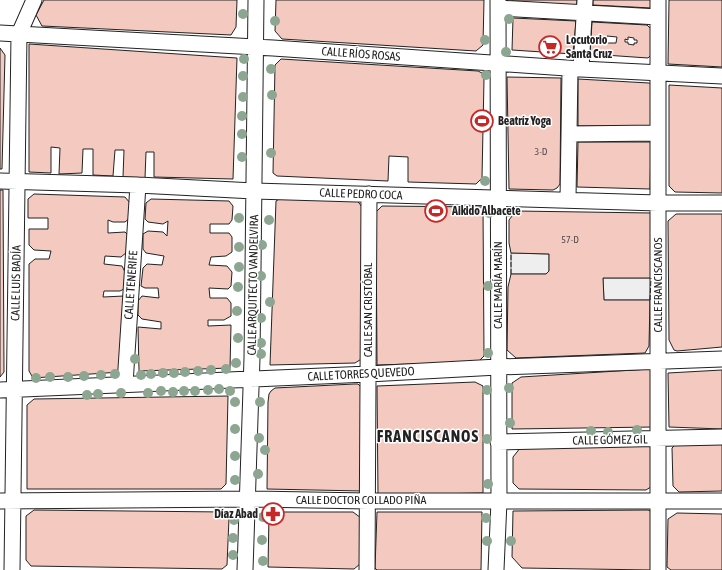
<svg xmlns="http://www.w3.org/2000/svg" width="722" height="570" font-family="'Asap Condensed',sans-serif">
  <rect width="100%" height="100%" fill="#fff"/>
  <path fill="#eee" stroke="#6f6f6f" d="M511,253L549,254V271L546,274H511Z
    M603,278H651L650,300H604Z"/>
  <path fill="#f3c9c0" stroke="#222" fill-rule="evenodd" d="M44,0H237L236,27L231,35L42,26L36,15Z
    M276,0H484L483,45L476,51L282,39L275,31Z
    M512,0H577V5L512,2Z
    M593,0H652L651,8L593,5Z
    M669,0H722V67L668,64Z
    M513,18L576,21L573,54L512,50Z
    M592,22L647,25L651,29V55L648,58L590,54ZM607,36L617,37L616,43H607V41H604V38H607ZM628,37L634,38V40H637V43H634V45L628,44V42H625V39L628,40Z
    M29,44L237,58L233,179L154,177V152H146L145,178L123,177L124,150H115L113,176L93,175V149H83L82,173L59,174L60,148L51,147V173L29,172Z
    M0,48L5,55L2,169H0Z
    M281,59L478,71L482,73L484,79L482,178L476,184L408,182V157L389,156L388,181L277,176L273,173L275,65Z
    M507,77L561,78L560,184L557,188L553,190L509,189Z
    M578,79L649,83L651,84V126H578Z
    M669,85L722,88V193L675,192L669,186Z
    M578,142H651L650,189L577,187Z
    M0,190H3L4,372L0,377Z
    M34,194L125,197L130,203V218L125,222H113L108,220V233L125,232L129,236L127,252L121,257L105,256L104,264L122,266L125,272L124,289L120,291H104L103,297L124,296L120,372L33,378L29,371V264L35,259H49L51,251L34,250L29,245V229H48V218H28V199Z
    M283,197L356,199L362,207L363,358L355,363L270,365L276,201Z
    M151,199L229,201L233,206L232,220L229,224H210V233H229L232,237V252L226,256L211,257L209,265L227,266L232,272L231,286L228,289L209,288L210,298H227L231,303V316L224,320H208V326L231,325L230,368L139,371L138,327L161,329V322L142,319L138,315V301L142,296L159,298L158,288H145L141,286L143,268L147,264L162,265L164,256L146,253L143,249V234L148,231L163,232L167,236L168,221L163,224L148,222L145,219L146,203Z
    M382,206L483,207L484,356L478,362L377,365L376,212Z
    M516,211L651,213V278H603L604,300H650L649,346L645,353L516,358L507,350L508,287L511,274H546L549,271V254L511,253L509,243V220Z
    M676,214H722V347L677,351L674,350L669,340L668,221Z
    M650,369L654,375L653,427L512,429V383L521,377Z
    M722,370V429L669,427L668,373Z
    M475,382L483,386V493L378,495L377,386Z
    M354,384H358L361,387L362,491L267,489L268,402L269,394L271,391L275,388Z
    M228,396L226,484L221,489H27V405L34,399Z
    M648,443L656,451L654,485L646,490L519,489L513,483V457L521,447Z
    M722,443V491L679,492L673,486L672,448L676,444Z
    M34,510L224,512L229,518L227,565L222,569L31,566L26,560V516Z
    M648,510L655,513L653,570L522,568L512,557L513,511Z
    M274,512H353L361,518L360,564L354,569L268,567L269,515Z
    M377,512H482L481,570H377L375,568Z
    M677,513L722,514V570H671L667,567L668,519Z"/>
  <g fill="none" stroke-linecap="round" stroke-linejoin="round">
    <g stroke="#222" stroke-width="17">
      <path id="minor" d="M498,8L658,17
        M0,33L273,48L581,69L722,76
        M581,69L585,0
        M569,134L658,133
        M0,181L138,185L254,191L658,203H722
        M568,199L570,69
        M125,384L138,185
        M0,390L368,374L498,367L722,359
        M498,442L722,437
        M0,501L247,499L368,501H722
        M12,570L19,34L34,0
        M245,570L252,358L256,0
        M367,570L369,194
        M496,570L499,501L498,0
        M658,570V0"/>
    </g>
    <use href="#minor" stroke="#fff" stroke-width="15"/>
    <path stroke="#222" stroke-width="1" stroke-dasharray="5 2" stroke-linecap="butt" d="M511,274V253
      M650,300L651,278"/>
  </g>
  <g fill="#8da692">
    <circle cx="243" cy="14" r="5"/>
    <circle cx="509" cy="19" r="5"/>
    <circle cx="275" cy="21" r="5"/>
    <circle cx="485" cy="40" r="5"/>
    <circle cx="506" cy="52" r="5"/>
    <circle cx="244" cy="59" r="5"/>
    <circle cx="271" cy="69" r="5"/>
    <circle cx="486" cy="75" r="5"/>
    <circle cx="243" cy="76" r="5"/>
    <circle cx="272" cy="95" r="5"/>
    <circle cx="243" cy="97" r="5"/>
    <circle cx="242" cy="116" r="5"/>
    <circle cx="242" cy="134" r="5"/>
    <circle cx="271" cy="153" r="5"/>
    <circle cx="242" cy="157" r="5"/>
    <circle cx="485" cy="181" r="5"/>
    <circle cx="509" cy="212" r="5"/>
    <circle cx="489" cy="213" r="5"/>
    <circle cx="239" cy="218" r="5"/>
    <circle cx="269" cy="220" r="5"/>
    <circle cx="262" cy="245" r="5"/>
    <circle cx="239" cy="247" r="5"/>
    <circle cx="239" cy="267" r="5"/>
    <circle cx="261" cy="276" r="5"/>
    <circle cx="488" cy="286" r="5"/>
    <circle cx="238" cy="287" r="5"/>
    <circle cx="270" cy="302" r="5"/>
    <circle cx="237" cy="311" r="5"/>
    <circle cx="261" cy="318" r="5"/>
    <circle cx="238" cy="338" r="5"/>
    <circle cx="261" cy="343" r="5"/>
    <circle cx="488" cy="353" r="5"/>
    <circle cx="261" cy="354" r="5"/>
    <circle cx="135" cy="359" r="5"/>
    <circle cx="236" cy="363" r="5"/>
    <circle cx="226" cy="369" r="5"/>
    <circle cx="211" cy="370" r="5"/>
    <circle cx="198" cy="371" r="5"/>
    <circle cx="185" cy="372" r="5"/>
    <circle cx="163" cy="373" r="5"/>
    <circle cx="174" cy="373" r="5"/>
    <circle cx="115" cy="374" r="5"/>
    <circle cx="151" cy="374" r="5"/>
    <circle cx="101" cy="375" r="5"/>
    <circle cx="141" cy="375" r="5"/>
    <circle cx="84" cy="376" r="5"/>
    <circle cx="50" cy="377" r="5"/>
    <circle cx="68" cy="377" r="5"/>
    <circle cx="36" cy="378" r="5"/>
    <circle cx="509" cy="388" r="5"/>
    <circle cx="219" cy="389" r="5"/>
    <circle cx="208" cy="390" r="5"/>
    <circle cx="487" cy="390" r="5"/>
    <circle cx="161" cy="391" r="5"/>
    <circle cx="184" cy="391" r="5"/>
    <circle cx="195" cy="391" r="5"/>
    <circle cx="230" cy="391" r="5"/>
    <circle cx="173" cy="392" r="5"/>
    <circle cx="121" cy="393" r="5"/>
    <circle cx="148" cy="393" r="5"/>
    <circle cx="98" cy="394" r="5"/>
    <circle cx="87" cy="395" r="5"/>
    <circle cx="235" cy="402" r="5"/>
    <circle cx="260" cy="402" r="5"/>
    <circle cx="510" cy="423" r="5"/>
    <circle cx="235" cy="429" r="5"/>
    <circle cx="637" cy="430" r="5"/>
    <circle cx="591" cy="431" r="5"/>
    <circle cx="608" cy="432" r="5"/>
    <circle cx="259" cy="438" r="5"/>
    <circle cx="487" cy="439" r="5"/>
    <circle cx="265" cy="450" r="5"/>
    <circle cx="235" cy="456" r="5"/>
    <circle cx="258" cy="474" r="5"/>
    <circle cx="235" cy="480" r="5"/>
    <circle cx="488" cy="484" r="5"/>
    <circle cx="263" cy="517" r="5"/>
    <circle cx="486" cy="518" r="5"/>
    <circle cx="234" cy="520" r="5"/>
    <circle cx="233" cy="538" r="5"/>
    <circle cx="262" cy="540" r="5"/>
    <circle cx="487" cy="541" r="5"/>
    <circle cx="511" cy="541" r="5"/>
    <circle cx="233" cy="555" r="5"/>
    <circle cx="263" cy="561" r="5"/>
  </g>
  <defs>
    <g id="supermarket-ring" transform="scale(1.15)"><circle r="9.5" fill="#fff" stroke="#c62828" stroke-width="1.5"/><path d="M-6-5.5h2.5l.6 2H6L4.5 2H-2.5L-4.4-4H-6ZM-1.5 3.2a1.3 1.3 0 1 0 .1 0ZM3 3.2a1.3 1.3 0 1 0 .1 0Z" fill="#c62828"/></g>
    <g id="stadium-ring" transform="scale(1.15)"><circle r="9.5" fill="#fff" stroke="#c62828" stroke-width="1.5"/><path d="M0-5a6.5 5 0 1 0 0 10a6.5 5 0 1 0 0-10ZM-3.5-1.8h7v3.6h-7Z" fill="#c62828"/></g>
    <g id="pharmacy-ring" transform="scale(1.15)"><circle r="9.5" fill="#fff" stroke="#c62828" stroke-width="1.5"/><path d="M-2-6h4v4h4v4h-4v4h-4v-4h-4v-4h4Z" fill="#c62828"/></g>
  </defs>
  <g fill-rule="evenodd">
    <use href="#supermarket-ring" x="550" y="47"/>
    <use href="#stadium-ring" x="482" y="121"/>
    <use href="#stadium-ring" x="436" y="211"/>
    <use href="#pharmacy-ring" x="273" y="514"/>
  </g>
  <g text-anchor="middle" dominant-baseline="central" stroke-width="3" stroke-linejoin="round" paint-order="stroke">
    <g font-size="10" fill="#564c4a">
      <text x="541" y="151">3-D</text>
      <text x="570" y="239">57-D</text>
    </g>
    <g font-size="12" font-weight="bold" fill="#222" stroke="#fff" text-anchor="start">
      <text x="566" y="40">Locutorio<tspan x="566" dy="14">Santa Cruz</tspan></text>
      <text x="498" y="121">Beatríz Yoga</text>
      <text x="452" y="211">Aikido Albacete</text>
      <text x="258" y="514" text-anchor="end">Díaz Abad</text>
    </g>
    <g font-size="12" fill="#222" stroke="#fff">
      <text transform="translate(361 54) rotate(4)">CALLE RÍOS ROSAS</text>
      <text transform="translate(361 194) rotate(2)">CALLE PEDRO COCA</text>
      <text transform="translate(16 283) rotate(-89)">CALLE LUIS BADÍA</text>
      <text transform="translate(131 285) rotate(-86)">CALLE TENERIFE</text>
      <text transform="translate(253 285) rotate(-89)">CALLE ARQUITECTO VANDELVIRA</text>
      <text transform="translate(498 285) rotate(-90)">CALLE MARÍA MARÍN</text>
      <text transform="translate(658 285) rotate(-90)">CALLE FRANCISCANOS</text>
      <text transform="translate(368 310) rotate(-90)">CALLE SAN CRISTÓBAL</text>
      <text transform="translate(361 374) rotate(-3)">CALLE TORRES QUEVEDO</text>
      <text transform="translate(610 440) rotate(-1)">CALLE GÓMEZ GIL</text>
      <text x="361" y="500">CALLE DOCTOR COLLADO PIÑA</text>
    </g>
    <g font-size="16" font-weight="bold" letter-spacing="1" fill="#222" stroke="#fff">
      <text x="428" y="436">FRANCISCANOS</text>
    </g>
  </g>
</svg>
